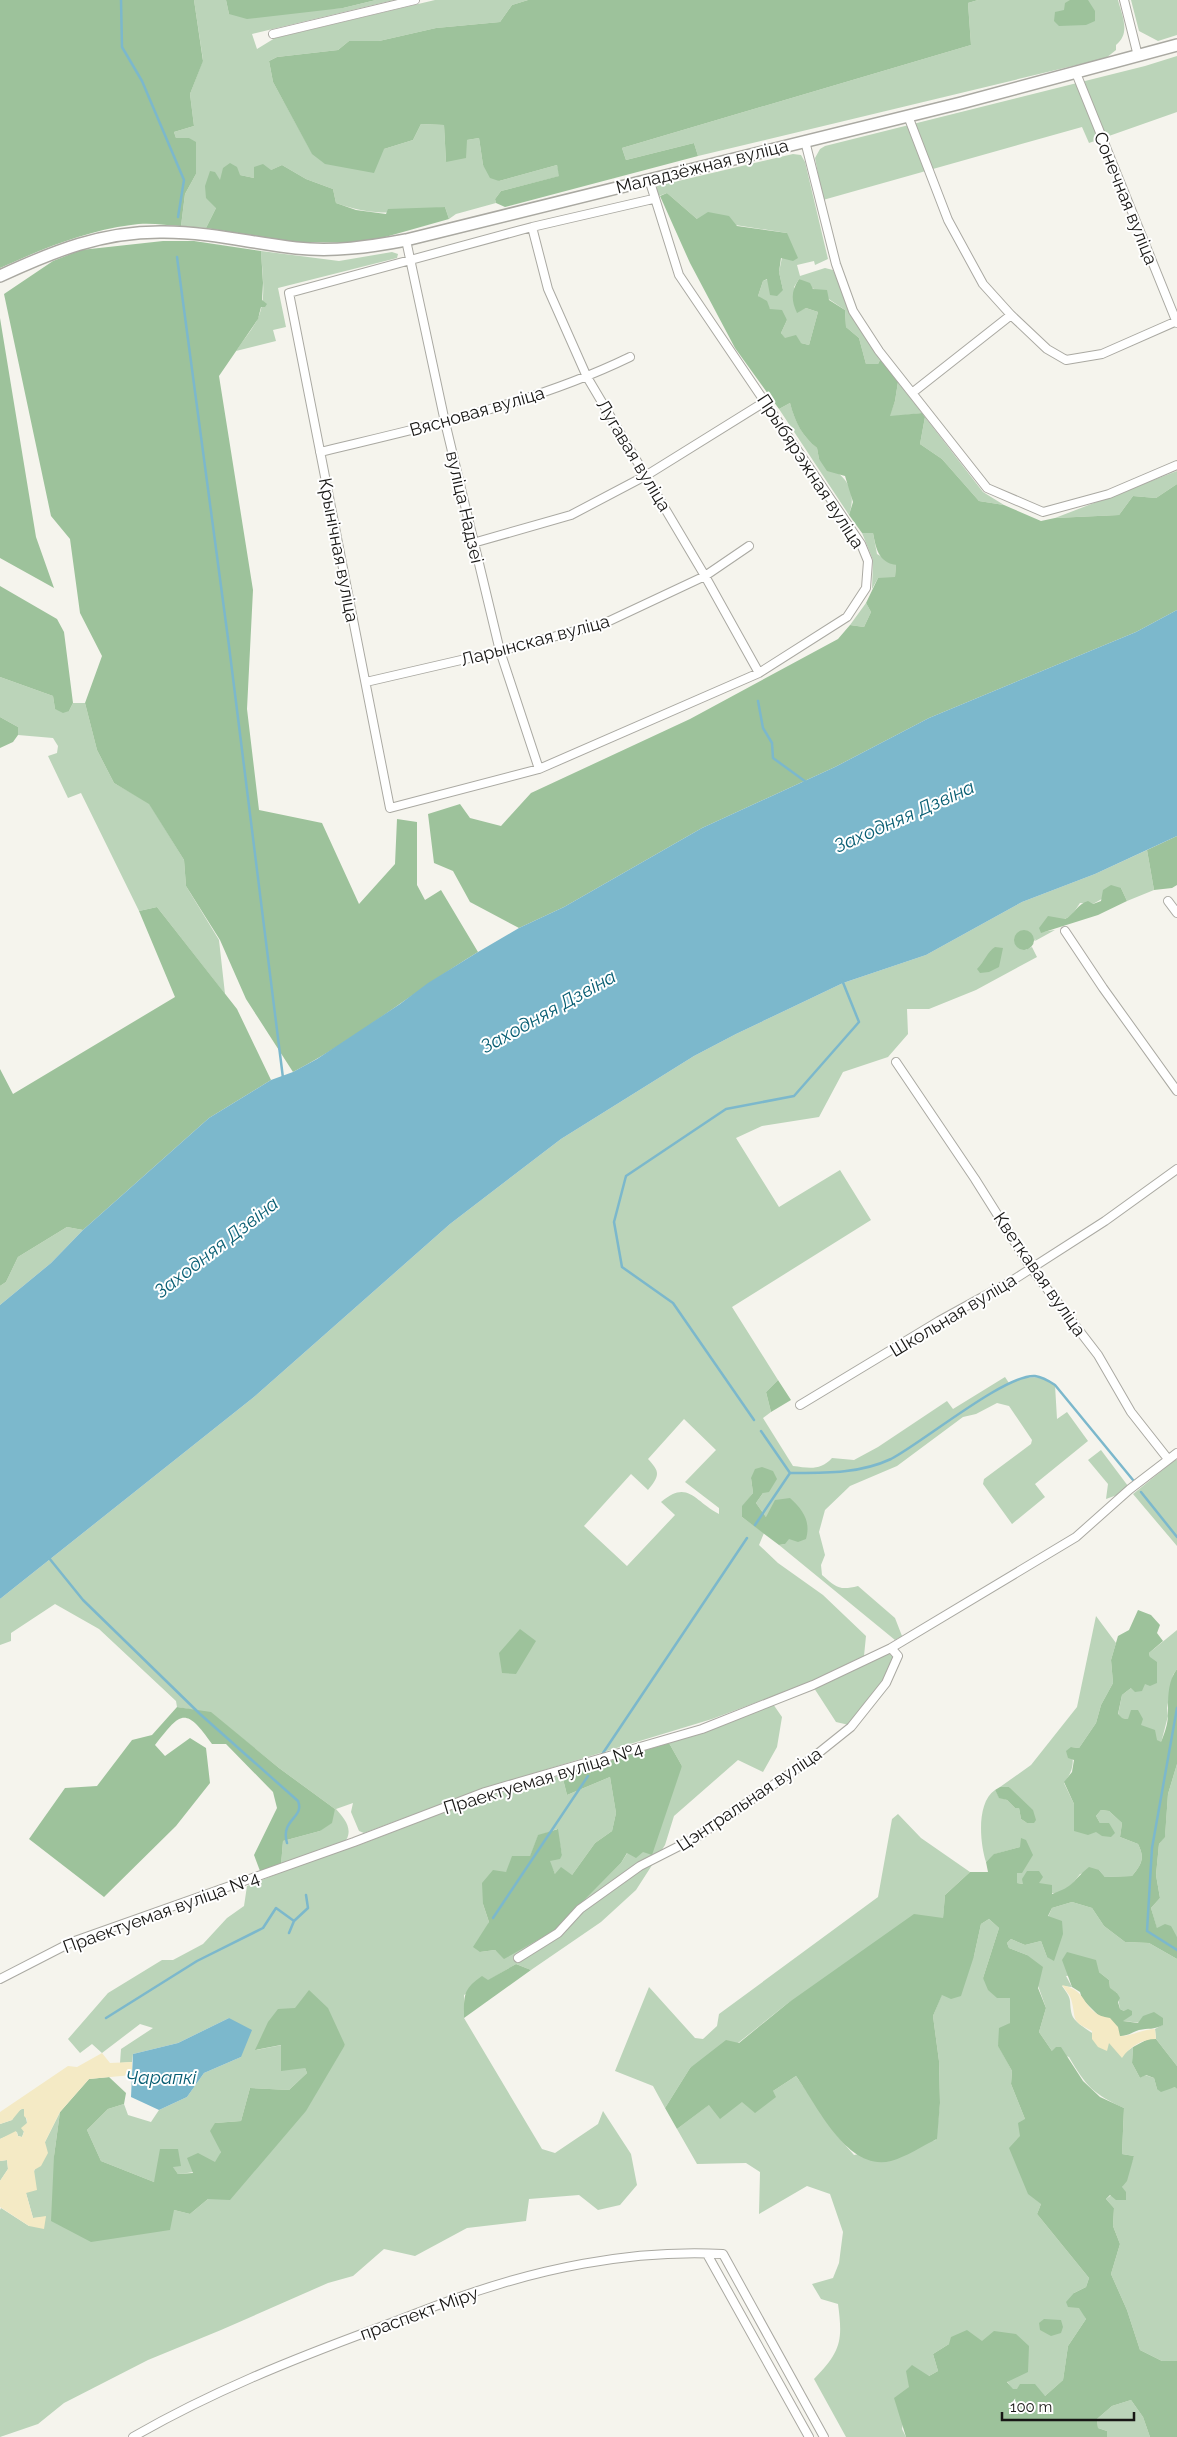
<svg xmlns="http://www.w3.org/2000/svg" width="1177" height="2437" font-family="Raleway,sans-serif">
  <rect width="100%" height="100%" fill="#f5f4ed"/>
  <path fill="#bbd4b9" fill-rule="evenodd" d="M194,0H226L229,14L343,8L376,0H394L252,34L257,49L275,38L435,0H528L512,5L500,22L436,28L379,41H349L338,50L277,57L269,61L273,82L312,153L384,149L413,140L421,124L444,125L446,162L467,140L479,138L483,165L499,181L557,165L560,176L501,191L495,199L496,203L456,214L449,219L445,207C402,212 378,218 336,203L333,189L306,179L282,165L254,178L240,175L216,208L206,228L181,226L185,194L196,174L189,138H176L174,132L194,126L190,94L203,60Z
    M978,0H1118C1122,16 1131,33 1116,45V50L1106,58L698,156L694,143L626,160L622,148L971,45L968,3Z
    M1131,0H1177V35L1158,41L1139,31Z
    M1177,56V112L1089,143L1082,127L823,200L815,158L820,149L825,146L1145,66Z
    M793,154L801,155L805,162L828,259L815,265L814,261L797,265L800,276L825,268L833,270L852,314L881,358L878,364H866L859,338L846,327L845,310L799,279L794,287L797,312L806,308L818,312L809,345L785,339L781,333L787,320L770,309L758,296L763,281L768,279L783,290L779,272L787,233L697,219L667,193L656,197L657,186Z
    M261,251L339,261L392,252L398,254L397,258L278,288L286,327L273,330L276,341L236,351C243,340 253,329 258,318C267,298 262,272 261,251Z
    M898,382L922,413L889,417L895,401Z
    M790,403C795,421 802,436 817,448L819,459C841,474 859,485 849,515L779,409Z
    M925,417L983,492L1004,505L979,501L942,459L920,444Z
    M1177,471V484L1156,498L1133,496L1119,515L1055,518Z
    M862,533H873L877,554L896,565L895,578H878L872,589L873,560Z
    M866,603L871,612L864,627L850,625Z
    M0,677L53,696L55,709L69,711L73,703H85L97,750L114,783L149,803L184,860L186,886L219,940L225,994L157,907L139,911L81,793L68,798L48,756L57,753L58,746L53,738L18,735V727L0,717Z
    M1147,850L1154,890L1127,901L1121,888L1093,904L1080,903L1072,915L1041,932L1055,930L1035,941L1036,939L1025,950L1032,947L1037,957L976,990L929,1009H907L908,1034L888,1057L843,1072L819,1117L762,1126L736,1138L779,1207L840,1170L871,1220L732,1307L778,1380L766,1392L771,1412L763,1418L793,1466C809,1468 820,1471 832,1458L854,1460L878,1447L947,1401L953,1409L1005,1377L1009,1383C1027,1376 1039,1374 1055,1385L1057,1419L1067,1412L1088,1441L1035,1484L1045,1497L1012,1524L983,1484L984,1479L1031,1444L1032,1440L1009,1406L997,1403L976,1414L963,1417L897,1466L850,1486L825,1510L819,1532L825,1555L821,1565L822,1575C836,1587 839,1591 858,1586L895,1618L902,1636L895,1640L779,1545L785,1544L756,1503L763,1493L751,1478L753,1493L742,1507V1517L764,1533L759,1545L778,1563L823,1595L866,1636L864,1656L803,1685L712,1719L482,1789L364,1833L359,1831L351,1812L353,1803L336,1809C344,1818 355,1830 344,1843L281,1865L283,1841L320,1831L335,1809L279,1768L211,1713L177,1707L176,1701L99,1629L55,1604L11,1633V1641L0,1645V1599L254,1397L450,1224L561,1139L694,1056L736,1034L843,983L926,955L1022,902L1095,874ZM684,1419L716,1450L685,1482L719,1508V1514C694,1501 688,1479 661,1502L675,1515L627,1566L584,1526L631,1474L648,1490C660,1475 660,1472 648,1459Z
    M67,1227L83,1230L51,1263L0,1305V1286L6,1282L18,1257Z
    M1101,1450L1128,1486L1117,1495L1106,1499L1108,1484L1088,1460Z
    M1175,1460H1177V1546L1133,1494Z
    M1096,1616L1116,1643L1111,1660L1113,1683L1101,1705L1096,1723L1079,1748L1071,1747C1074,1762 1074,1770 1064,1783L1074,1804V1831L1100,1823L1096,1816L1101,1810L1109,1811L1122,1823L1120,1837L1138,1844C1145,1858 1142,1864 1132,1876L1105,1877L1099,1870L1080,1874C1055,1909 1047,1886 1017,1883V1873H1022L1020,1847L995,1854L986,1862C980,1843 976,1803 995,1790L999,1797L1007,1800L1015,1808H1019L1021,1819L1027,1823L1009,1787H1000L1031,1765L1077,1707Z
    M1177,1630V1669L1173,1675L1167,1708L1168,1716L1161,1743C1147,1735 1139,1719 1121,1718L1118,1715L1122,1695L1131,1688L1150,1657L1149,1653Z
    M888,1653L895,1658L884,1682L849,1725L836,1722L814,1688Z
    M773,1704L782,1717L777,1747L763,1772L738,1760L674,1816L665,1845L636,1890L601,1922L531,1970L516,1964L464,1995V2018L542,2149L555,2153L598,2124L603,2111L631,2154L637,2185L620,2205L598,2210L579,2195L529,2199L526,2221L467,2228L415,2256L384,2249L353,2276L328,2283L221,2330L148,2360L64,2403L38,2424L0,2437V2210L1,2208L29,2226L46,2217L33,2218L26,2193L45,2142L60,2112L54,2156L174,2210L190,2214L208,2199L345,2045L295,2008L256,2050L282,2045L305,2068L307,2073L289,2090L250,2088L241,2121L215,2123C217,2132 221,2142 221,2151C220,2169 192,2173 178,2174L172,2166L178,2149L154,2182L101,2161L87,2130L108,2109L124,2104L128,2115L151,2122L159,2110L187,2097L204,2073L241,2057L229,2018L178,2043L133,2054L132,2062L120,2063L121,2049L153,2028L140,2024L102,2053L92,2044L80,2053L68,2039L108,1993L162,1960H173L203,1944L227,1918L244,1906L247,1886L306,1862L359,1845L489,1795L562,1775L567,1795L610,1777L616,1813L612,1831L595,1843L572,1875L555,1874L549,1861L562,1855L557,1829L538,1836L530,1857L506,1872L483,1904L489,1922L480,1952L495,1950L504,1958L554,1931L621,1863L682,1766L669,1743Z
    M1177,1764V1937L1157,1929L1151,1908L1160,1898L1156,1875L1159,1844L1165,1836L1168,1794Z
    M898,1814L921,1838L970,1872L945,1895L943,1919L788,2003L738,2043L690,2068L665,2108L653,2086L615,2071L649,1987L695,2038L703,2039L717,2026L719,2014L878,1897L892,1819Z
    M1072,1902L1092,1908L1104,1926L1125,1942L1149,1943L1177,1959V2066L1156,2039L1155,2029L1162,2025L1123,2021L1124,2011L1120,2009L1117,1993L1110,1989L1109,1980L1099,1972L1066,1976L1072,1987L1062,1986C1074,2002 1068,1999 1072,2015C1076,2027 1114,2045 1126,2052L1133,2047L1132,2063L1140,2078L1145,2075L1154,2078L1157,2089L1176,2087L1177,2089V2361H1162L1140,2350L1127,2310L1111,2274L1120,2244L1113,2226L1114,2208L1106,2199L1122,2187L1134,2156L1122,2154L1124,2108C1093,2094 1086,2086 1069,2057L1052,2051L1039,2032L1046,2008L1027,1955L1009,1948L1007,1943L1011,1939L1025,1945L1041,1941L1047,1957L1048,1917L1052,1908Z
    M989,1919L999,1928L983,1978L1010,1997V2023L998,2045L1012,2071L1011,2084L1025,2119L1041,2204L1037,2214L1089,2278L1086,2287L1074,2293L1086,2319L1068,2346L1063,2380L1045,2396L1012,2389L982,2341L949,2344L933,2354L938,2371L909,2387L902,2429L906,2437H846L814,2379C841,2351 843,2341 838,2304L821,2299L812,2284L833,2278L839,2263L843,2232L830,2194L807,2186L759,2214L760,2172L746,2163L697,2164L677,2129L710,2104L742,2102L773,2091L796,2076L839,2138L854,2155L936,2140L940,2103L939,2061L933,2016L942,1994L974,1956L981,1924Z
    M24,2108L27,2123L22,2137L18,2136L17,2132L0,2139V2124L12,2120L16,2112Z
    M7,2160L8,2169L0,2181V2161Z
    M1131,2400L1143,2417L1150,2437H1107V2431L1098,2428L1097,2419L1112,2406Z"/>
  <path fill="#9dc29b" d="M0,0H194L203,61L190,94L194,126L174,132L176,138H189L196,142V174L185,194L181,226C165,225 147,222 131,225C85,231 42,249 0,268Z
    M226,0H376L343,8L247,19L229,14Z
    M528,0H978L968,3L971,45L622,148L626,160L694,143L698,156L505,207L496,203L495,199L501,191L559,176L557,165L499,181L490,178L483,165L479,138L467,140L466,158L446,162L444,125L421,124L413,140L384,149L374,173L325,164L312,154L273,82L269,61L277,57L338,50L349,41H379L436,28L500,22L512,5Z
    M1070,0H1088L1095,11V21L1086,25L1059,26L1054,21L1055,12L1064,10L1065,3Z
    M230,163L237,167L240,175L254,178V167L263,164L271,170L282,165L306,179L333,189L336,203L356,210L386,214L388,209L445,207L449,219L364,243L296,242L206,228L216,208L206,198L205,186L210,171L215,172L220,180L223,168Z
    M667,193L697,219L708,212L729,216L737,226L787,233L798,258L793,261L781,258L779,272L783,290L777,296L770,295L767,279L763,281L758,296L767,301L770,309L782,310L787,320L781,333L785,338L796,335L801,343L809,345L818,312L806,308L797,313C791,300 791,291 799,279L810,283L813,289L827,290L829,300L845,310L846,327L859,338L866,364H878L881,358L898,382L895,401L890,416L922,413L925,417L920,444L942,459L979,501L1004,505L1041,521L1055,518L1119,515L1133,496L1156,498L1177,484V610L1136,632L929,718L835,767L702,828L564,907L519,928L470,902L453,871L434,863L428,814L460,804L470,818L501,826L531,793L690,719L838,639L850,625L864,627L871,612L866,603L878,578L895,577L896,565C878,562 876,548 873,533H862L849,515L853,502L845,476L827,471L819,459L817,448C802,436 795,422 790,403L779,409L735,348L690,263L660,196Z
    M163,241H194L261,251L263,283L262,300L267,304L265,307H261L258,319L219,376L253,590L247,709L259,810L322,823L359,904L395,864L397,819L417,822V885L425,900L441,890L478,952C415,990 358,1038 293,1072L246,999L220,940L186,886L184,860L149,804L114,783L97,750L85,703L102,656L80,613L70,539L51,516L4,294L53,261L81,250Z
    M0,318L36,537L54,588L0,558Z
    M0,586L57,619L64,632L73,703L69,711L63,713L55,709L53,696L0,677Z
    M0,717L18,727V735L13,742L0,748Z
    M1177,836V885L1172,888L1154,890L1147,850Z
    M1111,885L1121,888L1127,901L1098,915L1041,933L1039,928L1048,916L1065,919C1075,914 1077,904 1088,901L1093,904L1101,901L1103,890Z
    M157,907L237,1009L271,1080L209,1118L83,1230L67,1227L18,1257L6,1282L0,1286V1069L13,1094L175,997L139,911Z
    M1014 940a10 10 0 1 1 20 0a10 10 0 1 1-20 0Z
    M995,947L1003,948L999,967L989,972L980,973L977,969C985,961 987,952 995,947Z
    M778,1380L791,1400L771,1412L766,1392Z
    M762,1467L773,1471L777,1479L769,1492L763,1493L756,1503L766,1517L775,1500L790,1498C803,1510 811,1521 806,1539L798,1542L789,1539L785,1544L779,1545L742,1517V1506L753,1493L751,1478L755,1469Z
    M1138,1610L1151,1615L1160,1625L1157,1633L1163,1641L1149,1653L1150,1657L1157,1662V1683L1150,1686L1145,1684L1142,1691L1135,1692L1131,1688L1122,1695L1118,1714L1122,1718L1128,1719L1131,1710H1138L1143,1719L1141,1725L1155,1730L1157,1740L1161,1742C1164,1735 1168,1724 1168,1715C1168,1701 1167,1682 1177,1669V1764L1168,1794L1165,1837L1159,1844L1156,1875L1160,1898L1151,1908L1157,1928L1165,1924L1171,1926L1177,1937V1959L1149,1943L1125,1942L1104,1926L1092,1908L1072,1902L1052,1908L1048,1916L1062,1921L1063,1934L1054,1961L1047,1957L1041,1941L1025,1945L1011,1939L1007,1943L1009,1948L1027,1955L1043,1967L1038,1988L1046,2008L1039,2032L1052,2051L1056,2047H1061L1083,2081L1100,2097L1124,2108L1122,2154L1134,2156L1127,2181L1122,2187L1126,2192V2200H1116L1110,2195L1106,2199L1114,2208L1113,2226L1120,2244L1111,2274L1127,2310L1140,2350L1162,2361H1177V2437H1150L1143,2417L1131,2400L1112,2406L1097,2419L1098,2428L1107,2431V2437H906L894,2398L909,2387L906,2371L912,2365L929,2376L938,2371L933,2354L949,2344L951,2337L967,2330L982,2341L994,2331L1016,2334L1029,2346L1028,2372L1007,2382L1013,2389H1017L1020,2384H1035L1045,2396L1063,2380L1068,2346L1086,2319L1079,2308L1068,2307L1066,2302L1074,2293L1086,2287L1089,2278L1037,2214L1041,2204L1028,2194L1009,2148L1020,2136L1018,2123L1025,2119L1011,2084L1012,2071L998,2046L999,2028L1010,2023V1998H997L988,1990L983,1978L999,1928L989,1919L981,1924L974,1956L961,1996L951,1999L942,1995L933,2016L939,2061L940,2103L937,2139C922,2146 906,2157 891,2161C847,2172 817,2105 796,2076L773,2091L776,2097L755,2113L742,2102L720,2119L709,2105L677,2129L665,2108L690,2068L726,2040L739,2043L788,2003L914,1914L943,1918L945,1895L970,1872H988L986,1862L994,1854L1020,1847L1021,1838L1026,1840L1033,1855L1022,1873H1017V1883L1023,1884L1022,1879L1027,1871H1039L1043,1877L1039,1883L1052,1885V1894C1075,1886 1072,1881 1089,1867L1099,1870L1105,1877L1132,1876C1142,1864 1145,1858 1138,1844L1120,1837L1122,1823L1109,1811L1101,1810L1096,1816L1100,1823H1109L1115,1833L1111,1837L1102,1836L1096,1832L1088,1835L1074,1831V1804L1064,1782L1072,1772L1074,1760L1068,1758L1066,1751L1071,1747L1079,1748L1096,1723L1101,1705L1113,1683L1111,1660L1118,1636L1129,1630Z
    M520,1629L536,1641L516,1674L502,1673L499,1653Z
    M177,1707L211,1712L279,1768L335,1809L332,1823L320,1831L283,1841L281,1865L260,1871L254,1855L277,1808L273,1792L226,1744H212C185,1706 181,1712 155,1745L165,1756L190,1738L206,1748L210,1783L176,1826L104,1897L29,1839L65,1788L97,1786L132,1740L152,1735Z
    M669,1743L682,1766L652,1855L643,1852L636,1858L627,1853L621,1863L554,1931L504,1959L495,1950L480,1952L473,1947L489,1922L483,1904L482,1883L493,1870L506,1872L512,1856H530L538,1835L558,1829L562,1855L560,1859L550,1861L555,1874L561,1867L572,1875L595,1843L612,1831L616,1813L610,1777L567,1795L562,1775Z
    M1000,1787H1009L1033,1810L1036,1820L1034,1823H1027L1021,1819L1019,1808H1015L1007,1800L999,1798L995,1790Z
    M1067,1952L1096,1960L1099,1972L1109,1980L1110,1988L1117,1993L1120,1998L1118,2002L1120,2009L1124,2011L1128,2009L1132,2011V2015L1123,2021L1138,2023L1143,2016L1154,2012L1163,2018V2025C1154,2030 1148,2028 1139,2030C1131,2033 1128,2036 1119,2036L1082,1999L1080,1992L1072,1987L1062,1960Z
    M516,1964L531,1970L464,2018C464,1995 463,1989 482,1976L488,1980Z
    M309,1990L328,2008L345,2045L306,2111L230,2200L208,2199L190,2214L174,2210L170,2230L91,2242L51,2221L54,2156L60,2112L89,2079L109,2077L126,2093L124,2104L108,2109L87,2130L101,2161L154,2182L160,2149H178L181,2166L173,2167L178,2174L193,2173L187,2158L198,2153L215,2162L221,2152L210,2131L215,2123L241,2121L250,2088L289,2090L307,2073L305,2068L281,2071V2045L255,2050L268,2022L278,2009L295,2008Z
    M1148,2039H1156L1177,2066V2089L1175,2087L1161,2092L1157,2089L1154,2078L1146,2075L1140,2078L1132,2063L1133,2047Z
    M1044,2319L1061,2320L1063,2327L1061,2333L1051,2336L1040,2330L1039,2323Z"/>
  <path fill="#f4eac5" d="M1062,1985C1090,1990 1081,2014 1110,2018L1118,2027L1120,2036C1132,2036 1140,2030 1155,2029L1156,2039C1142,2039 1129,2047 1122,2058L1109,2043L1107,2051L1098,2047L1092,2039V2031C1069,2020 1077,2019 1071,1999C1070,1995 1065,1990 1062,1985Z
    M102,2053L110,2063L132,2062V2075L89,2079L60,2112L45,2142L48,2153L41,2166L34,2170L37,2190L26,2193L33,2218L46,2216L44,2229L29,2226L0,2207V2181L8,2169L7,2160L0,2161V2139L16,2131L18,2136L22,2137L24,2132L21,2128L27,2123V2119L24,2116V2109H21L12,2120L0,2124V2112L68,2066L77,2067Z"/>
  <path fill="#7cb8cc" d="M1177,610V836L1095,874L1022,902L926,955L843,983L736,1034L694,1056L561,1139L450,1224L254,1397L0,1599V1305L51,1263L83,1230L209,1118L271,1080L293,1072L317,1059L400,1004L428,983L478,952L519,928L564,907L702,828L835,767L929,718L1136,632Z
    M229,2018L252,2030L241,2057L204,2073L187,2097L159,2110L131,2097L133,2054L178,2043Z"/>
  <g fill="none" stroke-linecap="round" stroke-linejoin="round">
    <path stroke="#7cb8cc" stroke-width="2.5" d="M121,0L122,47L142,81L184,180L178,217
      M177,257L229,646L283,1078
      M758,701L763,728L772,743L773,758L806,782
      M754,1420L673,1303L622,1267L614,1222L626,1176L726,1109L794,1096L859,1022L842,980
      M761,1431L790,1473
      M790,1473C824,1473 859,1474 891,1459C922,1443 1005,1374 1035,1376C1043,1377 1049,1381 1055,1385L1133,1480
      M1141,1492L1177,1537
      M755,1525L790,1473
      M49,1558L83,1600L200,1714L298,1801C305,1818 280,1819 287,1843
      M1177,1708L1152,1848L1147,1931L1177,1950
      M601,1756L747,1538
      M493,1918L588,1776
      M289,1933L294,1921L308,1908L306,1895
      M106,2018L197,1961L263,1928L276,1908L294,1921"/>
    <g stroke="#aaa9a2" stroke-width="10">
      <path id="minor" d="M1124,0L1138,56
        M273,34L415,0
        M1076,73L1177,323
        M908,116L948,220L983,284L1011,315L1047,349L1066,360L1102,354L1177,321
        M805,141L836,264L853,311L879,351L987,488L1043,512L1109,494L1177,465
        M649,179L679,275L861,544L868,561L866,588L847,617L759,673L539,769L390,808L289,293L532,227L653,199
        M532,227L548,289L587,377L705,576L759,673
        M406,240L445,422L500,651L539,769
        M912,393L1011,315
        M320,452C424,427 533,404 630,357
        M473,543L571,515L647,475L766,401
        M366,682L500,651L605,623L705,576L749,546
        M1168,901L1177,913
        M1065,931L1103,988L1177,1091
        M896,1062L975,1179L1031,1268L1098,1355L1131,1412L1168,1459
        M800,1405L939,1321L1010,1282L1105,1221L1177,1169
        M518,1958L558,1933L580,1909L640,1866L697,1837L811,1759L851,1727L886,1683L898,1656L891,1648
        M0,1979L72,1942L354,1842L485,1792L702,1729L813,1685L891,1648L1076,1537L1130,1489L1177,1453
        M707,2254L809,2437
        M133,2437C211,2392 291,2360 375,2329C400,2320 424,2310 449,2301C535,2269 631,2249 723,2254L824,2437"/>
    </g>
    <g stroke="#aaa9a2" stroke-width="14">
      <path id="secondary" d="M0,276C54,251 103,231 164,232C209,232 252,243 296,248C334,252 369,247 406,240L961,103L1177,45"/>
    </g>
    <use href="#minor" stroke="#fff" stroke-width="8"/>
    <use href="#secondary" stroke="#fff" stroke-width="11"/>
  </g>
  <g text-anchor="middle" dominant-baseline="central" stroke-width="4" stroke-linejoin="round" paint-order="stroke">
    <g font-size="18" fill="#181715" stroke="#fff">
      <text transform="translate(702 166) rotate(-14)">Маладзёжная вуліца</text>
      <text transform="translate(1126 198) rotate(68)">Сонечная вуліца</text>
      <text transform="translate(477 411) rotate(-16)">Вясновая вуліца</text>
      <text transform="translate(634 455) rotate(59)">Лугавая вуліца</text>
      <text transform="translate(811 471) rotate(57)">Прыбярэжная вуліца</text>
      <text transform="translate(465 507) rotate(77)">вуліца Надзеі</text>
      <text transform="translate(339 550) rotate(79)">Крынічная вуліца</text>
      <text transform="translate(535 640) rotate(-15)">Ларынская вуліца</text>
      <text transform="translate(1040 1274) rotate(55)">Кветкавая вуліца</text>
      <text transform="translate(953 1315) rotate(-31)">Школьная вуліца</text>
      <text transform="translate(543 1778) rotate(-17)">Праектуемая вуліца №4</text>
      <text transform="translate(749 1799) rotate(-34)">Цэнтральная вуліца</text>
      <text transform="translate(161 1912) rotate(-20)">Праектуемая вуліца №4</text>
      <text transform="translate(419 2313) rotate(-20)">праспект Міру</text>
    </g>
    <g font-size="19" font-style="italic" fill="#075d72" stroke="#fff">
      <text transform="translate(904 816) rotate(-24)">Заходняя Дзвіна</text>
      <text transform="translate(548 1011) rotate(-29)">Заходняя Дзвіна</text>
      <text transform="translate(216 1247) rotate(-38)">Заходняя Дзвіна</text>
      <text x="161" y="2077">Чарапкі</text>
    </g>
  </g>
  <path d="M1002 2412v8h132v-8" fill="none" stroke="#181715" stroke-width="2.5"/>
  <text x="1010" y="2412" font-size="15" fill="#181715" stroke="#ffffff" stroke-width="4" paint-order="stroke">100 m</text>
</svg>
